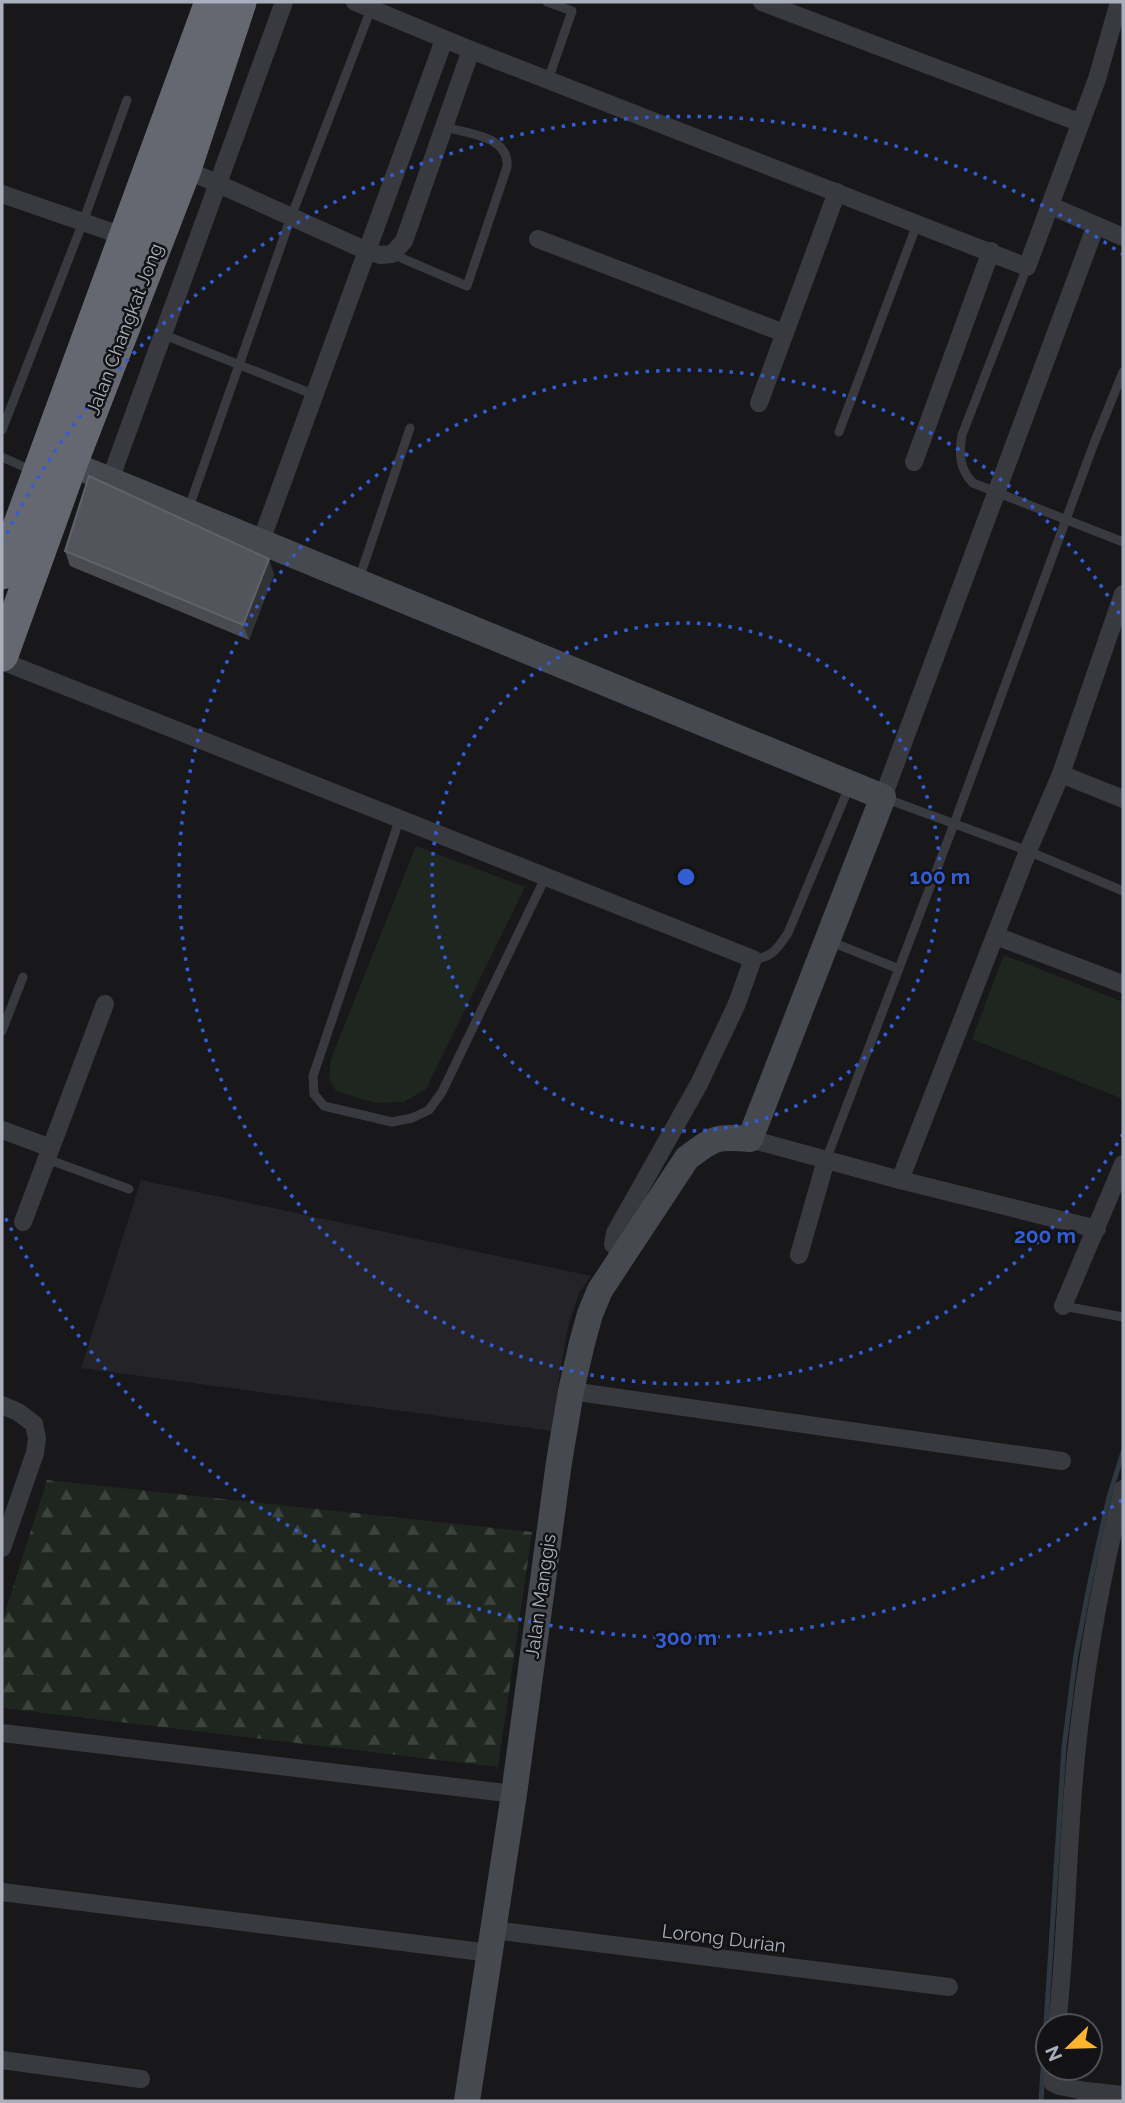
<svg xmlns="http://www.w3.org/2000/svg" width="1125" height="2103" font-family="Raleway,sans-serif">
  <defs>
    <pattern id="forest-firs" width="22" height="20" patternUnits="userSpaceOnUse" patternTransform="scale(1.75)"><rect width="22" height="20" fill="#1e261f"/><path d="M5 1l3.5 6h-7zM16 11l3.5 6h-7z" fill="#3c433e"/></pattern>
  </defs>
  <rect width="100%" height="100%" fill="#18181b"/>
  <path fill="#242428" d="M141,1180L591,1276L579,1293L569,1323L560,1371L552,1431L81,1368Z"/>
  <path fill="#1e261f" d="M416,846L525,887L426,1089L404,1102L376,1103L336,1091L329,1079L331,1059Z
    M1004,955L1123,1002V1099L972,1039Z"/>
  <path fill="url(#forest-firs)" d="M47,1480L532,1532L498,1767L2,1708V1622Z"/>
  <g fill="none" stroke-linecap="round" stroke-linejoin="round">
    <path stroke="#2d3840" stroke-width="5" d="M1041,2101L1064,1747L1076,1654L1090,1582L1109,1497L1123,1452"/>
    <path stroke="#393a40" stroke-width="9" d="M547,2L572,11L548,80
      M392,254L467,286L507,167C510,136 467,133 444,127
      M1027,267L962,435C959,453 959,469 973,483L1123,542
      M162,334L315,395
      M2,430L83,222L127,100
      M839,432L917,224
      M2,457L33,471
      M188,510L291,217L371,9
      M359,579L410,428
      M887,799L1028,851L1123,891
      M400,818L313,1076L314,1094L324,1106L392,1122L412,1118L429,1110L442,1092L546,876
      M829,941L899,969
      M753,959C772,958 778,948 788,933L849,787
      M2,1031L23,977
      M47,1159L129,1189
      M826,1160L954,824L1093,446L1123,372
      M1063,1306L1123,1317"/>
    <path stroke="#393a40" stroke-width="18" d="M355,2L471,50L1027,267L1097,79L1119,2
      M762,2L1081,123
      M185,169L367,251L380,255L392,254L404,241L471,50
      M2,194L126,237
      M1051,206L1123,237
      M538,239L784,333
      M759,403L837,192
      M914,462L991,251
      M110,480L284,2
      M261,541L444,40
      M2,661L753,959L736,1006L699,1084L615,1233L613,1244L622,1255
      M1061,774L1123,799
      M883,797L1096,225
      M996,936L1123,984
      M2,1130L51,1148
      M750,1139L900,1180L1097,1229
      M900,1180L1028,851L1061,774L1123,594
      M23,1222L105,1004
      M799,1255L826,1160
      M1063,1306L1123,1164
      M571,1391L1062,1461
      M2,1405L18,1412L34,1424L37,1438L35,1453L2,1548
      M2,1733L514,1794
      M2,1892L490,1953
      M493,1930L949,1987
      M1057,2026C1067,1936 1067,1846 1076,1756C1085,1665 1101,1578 1123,1489
      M2,2060L141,2079
      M1052,2068L1053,2083L1059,2086L1086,2091
      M1085,2101L1086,2091L1123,2095"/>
    <path stroke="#474950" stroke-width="26" d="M71,464L883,797L750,1139C715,1136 714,1138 687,1158L600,1290L590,1314L582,1343L571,1391L559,1462L514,1794L467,2101"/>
    <path stroke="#656871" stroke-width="33" d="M2,573L211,2
      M2,655L71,464L185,169L240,2"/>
  </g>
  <path fill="#494b50" d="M65,551L274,574L249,640L70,566Z"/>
  <path fill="#313236" d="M269,559L274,574L249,640L243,625Z"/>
  <path fill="#54555c" stroke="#61636a" stroke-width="2" d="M89,476L269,559L243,625L65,551Z"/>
  <g fill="none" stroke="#325dd4" stroke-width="3.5" stroke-dasharray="3.5 7">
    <circle cx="686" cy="877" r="254"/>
    <path d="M1123 1134A507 507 0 1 1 1123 620"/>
    <path d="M1122 1500A761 761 0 0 1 2 1211M2 543A761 761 0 0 1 1122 254"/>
  </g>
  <g text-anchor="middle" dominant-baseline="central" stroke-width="5" stroke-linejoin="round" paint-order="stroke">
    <g font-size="19" fill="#aaafbb" stroke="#131316">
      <text transform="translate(124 329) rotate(-69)">Jalan Changkat Jong</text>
      <text transform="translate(540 1596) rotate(-82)">Jalan Manggis</text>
      <text transform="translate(724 1938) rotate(7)">Lorong Durian</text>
    </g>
  </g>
  <circle cx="686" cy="877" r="10" fill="#325dd4" stroke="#131316" stroke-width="3.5"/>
  <g font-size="21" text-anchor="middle" font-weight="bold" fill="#325dd4" stroke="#131316" stroke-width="5" stroke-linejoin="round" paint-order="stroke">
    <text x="940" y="884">100 m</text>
    <text x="1045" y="1243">200 m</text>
    <text x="686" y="1645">300 m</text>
  </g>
  <rect width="1125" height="2103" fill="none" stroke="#aaafbb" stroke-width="7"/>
  <g transform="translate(1069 2047) rotate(247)"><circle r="33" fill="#131316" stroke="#4f5158" stroke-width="2"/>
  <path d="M0-5L12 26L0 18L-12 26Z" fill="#feb42d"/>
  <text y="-10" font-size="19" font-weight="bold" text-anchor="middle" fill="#aaafbb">N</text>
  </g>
</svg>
